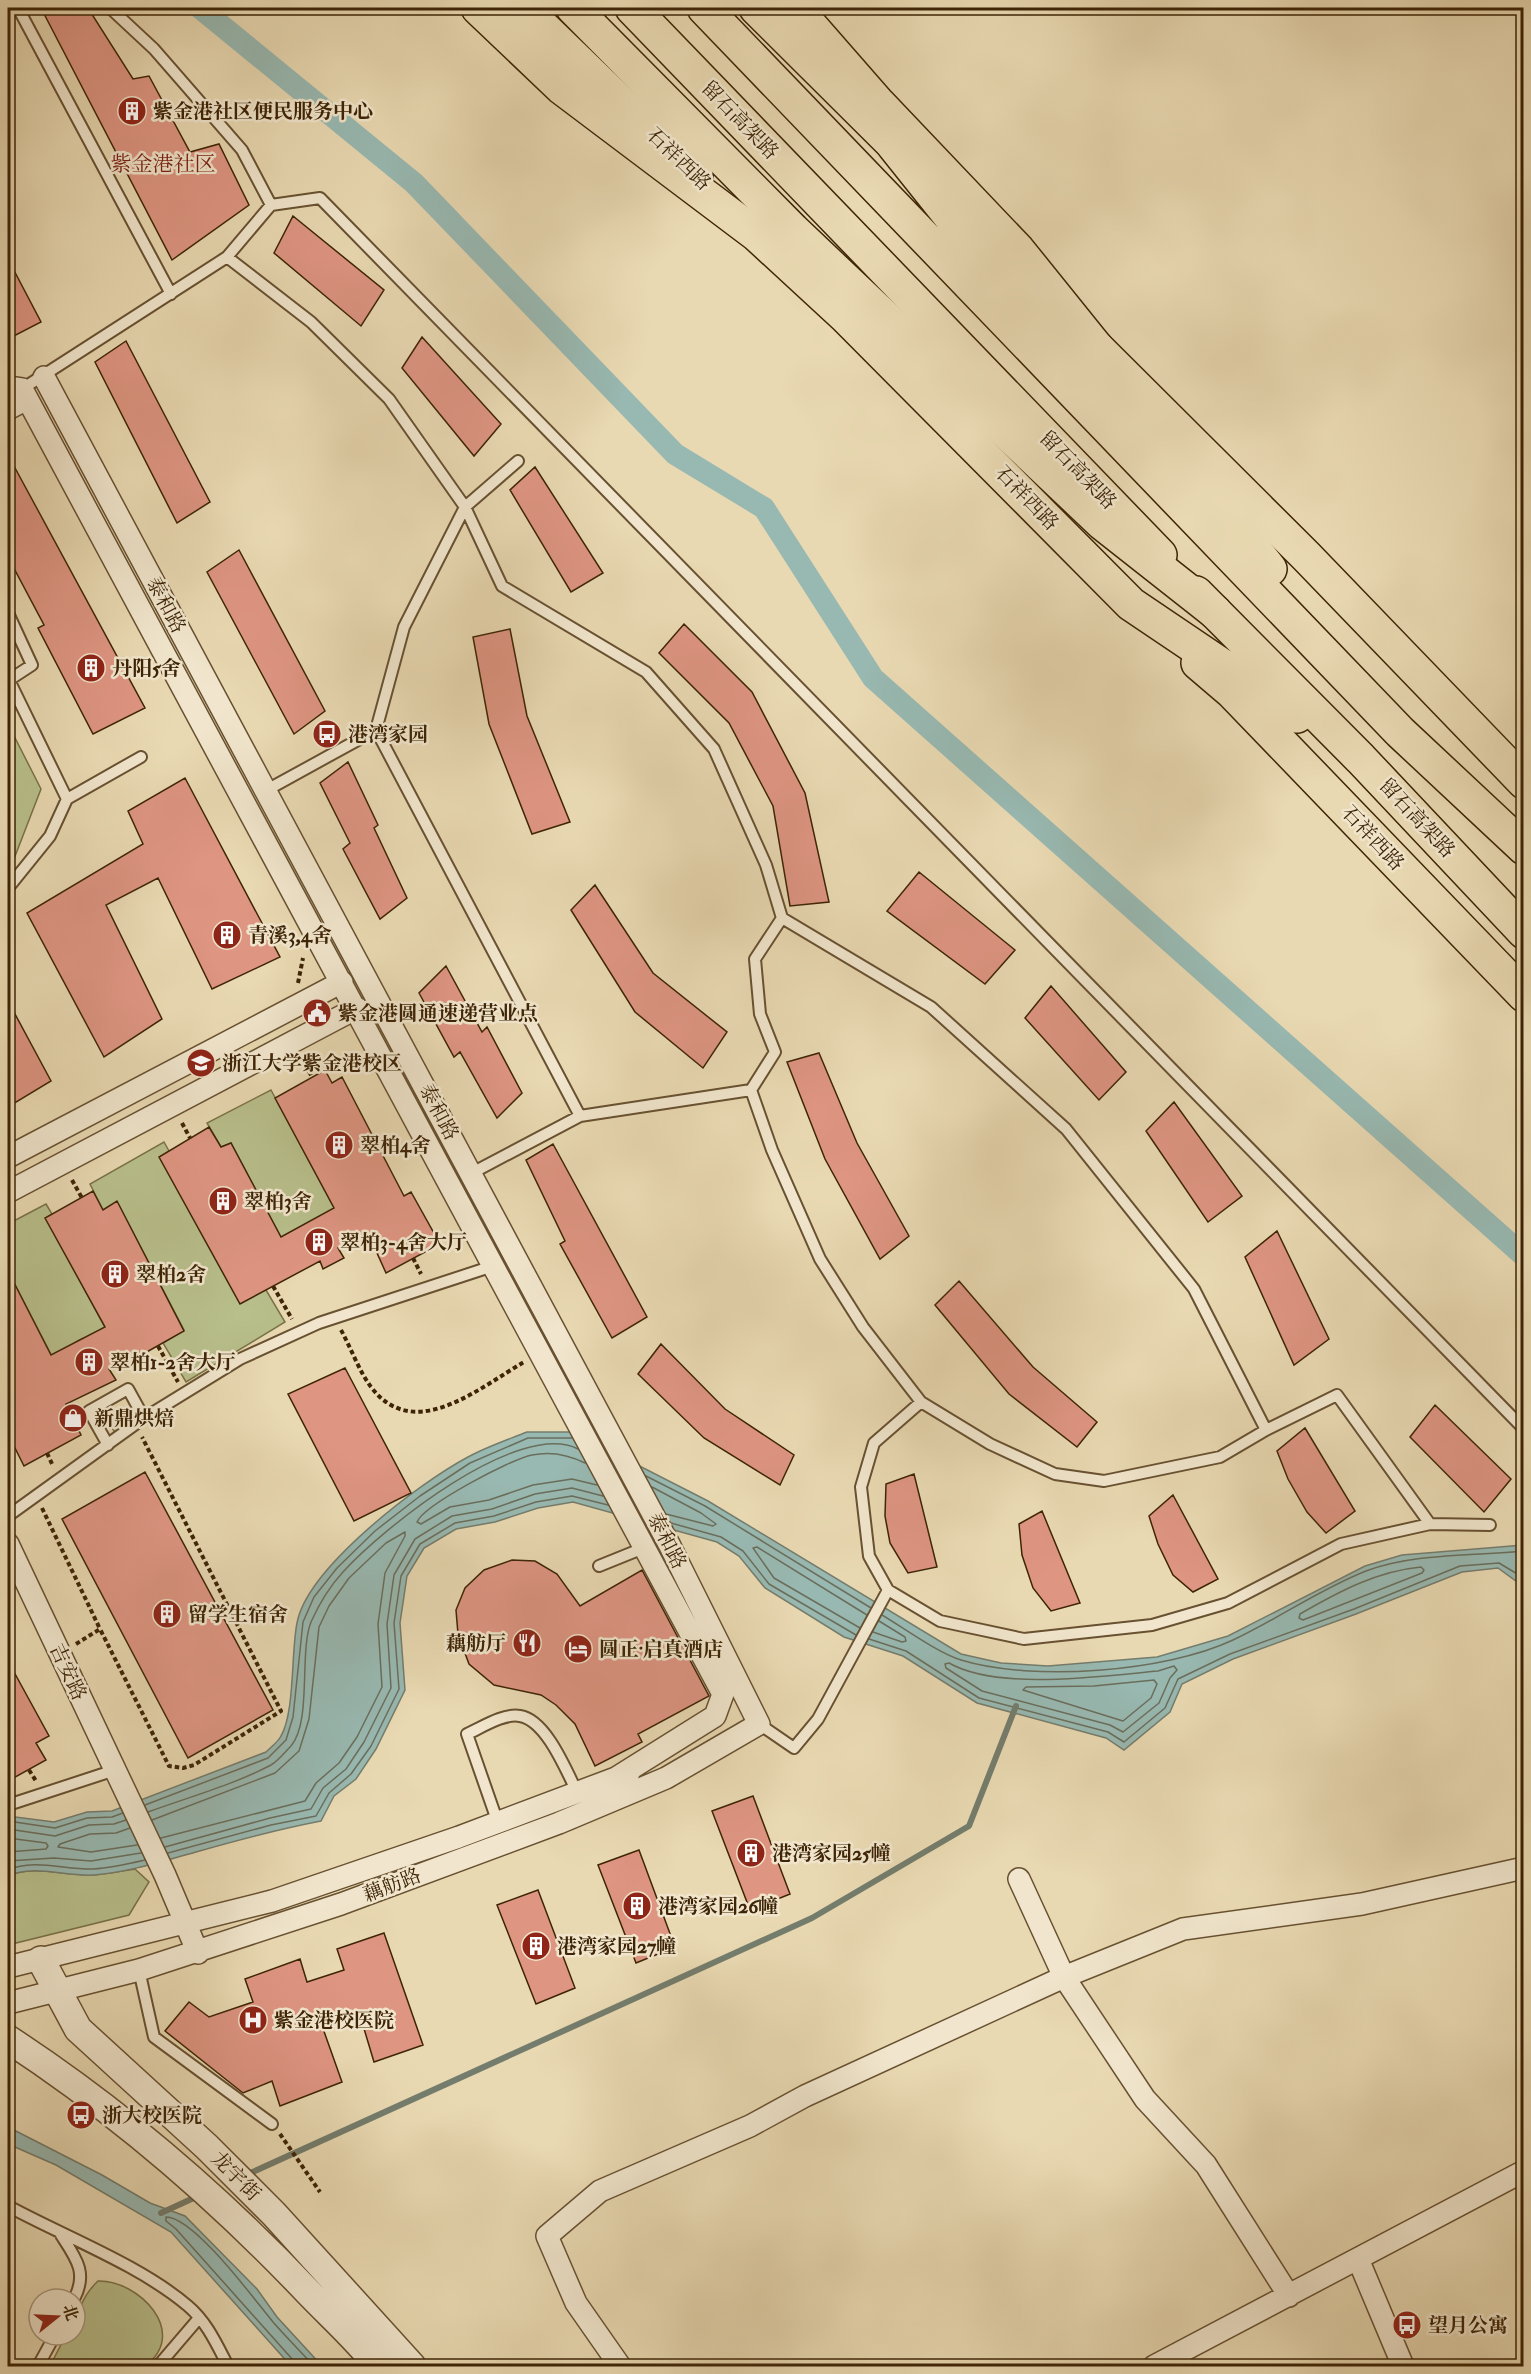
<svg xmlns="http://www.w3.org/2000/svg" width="1531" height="2374" font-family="'IM FELL Double Pica','Noto Serif SC',serif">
  <rect width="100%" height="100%" fill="#e9d9b2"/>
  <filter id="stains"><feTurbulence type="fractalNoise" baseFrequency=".00333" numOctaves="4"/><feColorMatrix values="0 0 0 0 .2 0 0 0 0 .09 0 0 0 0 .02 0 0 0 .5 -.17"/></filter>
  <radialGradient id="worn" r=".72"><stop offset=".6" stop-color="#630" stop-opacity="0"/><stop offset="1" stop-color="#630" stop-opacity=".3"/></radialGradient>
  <path fill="#b8bf8b" stroke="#7a7248" stroke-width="1.5" d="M8,724L41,789L12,864L8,868Z
    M271,1090L339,1217L285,1245L231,1143L221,1147L207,1123Z
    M164,1142L169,1151L160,1157L266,1290L285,1322L186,1382L163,1343L184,1330L117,1202L103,1210L90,1184Z
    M46,1204L52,1214L46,1218L110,1337C82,1333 72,1341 56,1364L8,1271V1224Z
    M129,1409L136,1421L116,1435L109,1422Z
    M135,1869L149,1882L129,1915L8,1945V1876C33,1864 66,1876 93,1875C107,1874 121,1871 135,1869Z
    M98,2281C139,2280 190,2333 145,2366L135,2363L129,2366H50L66,2335H75C75,2315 83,2295 98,2281Z"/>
  <path fill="#98b9b2" stroke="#747d6d" stroke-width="1.5" d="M527,1432H573L708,1501L961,1654L1001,1663L1048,1666L1157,1657L1228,1636L1365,1566L1402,1555L1523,1545V1584H1520L1498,1568L1462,1572L1356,1614L1233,1659L1182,1684L1170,1712L1124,1750L1106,1738L977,1703L903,1656L844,1637L765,1588L739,1556L717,1542L573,1502L538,1508L495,1522L456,1529L424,1548L407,1576L400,1623L405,1690L376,1749L356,1779L334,1796L321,1821C279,1829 238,1840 196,1852C163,1861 129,1872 94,1875C66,1877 34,1864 8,1876V1816L54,1822L87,1812L112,1811L266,1752C271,1747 278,1742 281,1736C295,1712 291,1652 297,1623C307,1568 419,1483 468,1457C486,1447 507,1440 527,1432Z
    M8,2127L102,2175L150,2203L185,2216L257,2289L277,2317L322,2366H291L171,2232L56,2165L8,2144Z"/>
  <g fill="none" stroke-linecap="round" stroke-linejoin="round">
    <path stroke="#6a6e5c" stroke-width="1.5" d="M585,1463C569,1455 551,1451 532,1455C511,1459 424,1505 417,1522L421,1524L450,1507L489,1500L533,1485L572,1479L597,1485
      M646,1476L705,1506L871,1608
      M652,1487L701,1513L716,1524L713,1526L666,1514
      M671,1523L721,1537L743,1551L769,1584L856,1635
      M1421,1567L1424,1570L1422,1573L1303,1620L1299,1618L1300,1614C1338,1592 1377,1571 1421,1567Z
      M882,1615C904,1628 938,1653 961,1660C1033,1682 1165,1672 1233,1640C1278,1619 1320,1589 1366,1571C1415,1553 1472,1556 1524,1551
      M860,1628L774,1578L753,1548L757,1547L867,1615
      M873,1632L902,1642L906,1641L905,1637L879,1621
      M869,1639L906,1651L979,1698L1108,1732L1124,1742L1165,1708L1178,1679L1230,1654L1354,1609L1460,1566L1499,1563L1524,1578
      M949,1663C998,1691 1102,1676 1158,1671L1174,1666L1177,1670L1170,1678L1159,1703L1123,1732L1110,1725L982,1691L946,1668L945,1664Z
      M1154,1680L1157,1684L1151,1698L1123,1721L1023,1690L1026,1687L1094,1686Z
      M145,1805L268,1758L286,1740L293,1717L303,1622L314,1597L337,1568L375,1531L420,1496L470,1463L528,1438H572
      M148,1812C189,1797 233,1785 271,1765C278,1761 285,1752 291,1746C312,1721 299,1652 311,1622C319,1604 330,1586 343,1572C382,1529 518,1419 578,1449
      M152,1820L275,1773L299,1751L309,1719L319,1627L329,1606L349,1578L386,1543L405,1532V1536L385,1573L378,1624L382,1687L357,1737L339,1763L316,1783L305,1801L161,1838
      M8,1821L55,1828L87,1818L112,1817L123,1813
      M130,1828L116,1833L90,1834L60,1844L58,1847L91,1852L137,1845
      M8,1829L55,1836L89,1825L114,1824L126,1820
      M8,1838L46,1843L48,1846L46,1849L8,1852
      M165,1847L270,1818L311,1809L323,1788L346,1769L364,1742L391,1688L387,1624L394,1575L415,1539L452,1516L492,1509L535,1494L572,1488L603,1496
      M168,1853L271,1825L316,1816L329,1793L351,1774L371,1746L399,1689L394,1623L401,1576L420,1544L455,1523L494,1516L536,1502L572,1496L608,1505
      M8,1861L54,1858L91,1861L141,1853
      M8,1870C33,1858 66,1870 93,1869C110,1868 128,1864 145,1860
      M295,2366L293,2360L176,2229L166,2221V2217C194,2217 254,2299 273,2322C286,2337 300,2351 314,2366"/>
    <path stroke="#747d6d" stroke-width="6" d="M246,2175L812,1918L969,1826L1016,1706
      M161,2213L198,2196"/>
    <path stroke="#98b9b2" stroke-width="22" d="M200,8L414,183L675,454L764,508L873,678L1524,1256"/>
  </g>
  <path fill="#de9582" stroke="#3d2406" stroke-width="1.5" d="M41,8H88L133,79L149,76L190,152L219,144L249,205L172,260Z
    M293,216L384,290L361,326L274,253Z
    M8,259L41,322L8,339Z
    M422,337L501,424L474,456L402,368Z
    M126,341L210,502L177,523L95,362Z
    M8,455L145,708L93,734L38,628L44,625L8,557Z
    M535,467L603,573L571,592L510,490Z
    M239,550L325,711L294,734L207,572Z
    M684,624L752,692L805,793L829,902L790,906L773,806L729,723L659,653Z
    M510,629L527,716L570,822L532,834L489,724L473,637Z
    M348,762L378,825L374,828L407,898L380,919L343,849L350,843L320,783Z
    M185,778L280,957L212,989L158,878L106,905L162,1019L104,1057L27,913L143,844L128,811Z
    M919,872L1015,950L985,984L887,911Z
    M595,885L653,973L727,1032L703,1068L635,1012L571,910Z
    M446,966L482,1032L487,1027L522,1093L497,1118L460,1052L454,1057L419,993Z
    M1051,986L1126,1072L1099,1100L1025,1018Z
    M8,1001L51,1081L8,1107Z
    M819,1053L857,1143L909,1236L880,1259L825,1159L787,1062Z
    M325,1070L332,1083L342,1077L404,1196L411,1192L440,1244L386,1273L367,1231L338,1248L344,1258L323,1269L320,1261L240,1304L159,1157L209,1127L221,1147L231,1143L281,1237L334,1208L275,1098Z
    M1174,1102L1242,1196L1208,1222L1146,1131Z
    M553,1144L647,1317L612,1338L560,1244L565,1241L526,1160Z
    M93,1191L103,1210L117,1201L184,1331L145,1353L143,1351L109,1369L116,1380L66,1404L81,1435L24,1466L8,1434V1271L51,1355L105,1327L45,1218Z
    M1277,1231L1329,1339L1294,1365L1245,1257Z
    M959,1281L1033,1367L1097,1422L1077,1447L1009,1394L935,1305Z
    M661,1344L725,1409L794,1455L780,1485L704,1438L638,1374Z
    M345,1368L411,1493L354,1521L288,1394Z
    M1435,1405L1511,1479L1484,1512L1410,1437Z
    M1305,1428L1355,1511L1326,1533L1307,1512L1288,1479L1277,1451Z
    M145,1472L273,1710L188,1758L62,1519Z
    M914,1474L937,1567L908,1573L890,1543L885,1516L886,1484Z
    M1173,1495L1218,1579L1193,1592L1173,1575L1158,1544L1149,1516Z
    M1042,1511L1080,1603L1051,1611L1033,1588L1022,1555L1019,1524Z
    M512,1560L535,1561L557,1574L580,1606L642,1570L709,1696L638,1734L642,1742L595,1766L575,1724L556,1705L541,1695L494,1685L469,1664L458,1634L456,1610L465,1588L484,1570Z
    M8,1661L49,1736L36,1743L46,1760L8,1781Z
    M753,1796L790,1894L750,1910L712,1811Z
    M639,1850L675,1947L636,1963L598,1865Z
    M538,1890L575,1988L536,2004L497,1905Z
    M384,1933L423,2045L374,2062L359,2012L321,2023L342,2082L280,2106L272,2081L243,2093L165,2031L189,2002L209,2017L253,2002L245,1979L300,1959L307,1982L344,1970L337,1949Z"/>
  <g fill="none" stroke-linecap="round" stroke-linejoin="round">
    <g stroke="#685131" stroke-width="14">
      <path id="service" d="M18,8L171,294
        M110,8L154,49L242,150L271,205
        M227,257L311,322L389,399L465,507L502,586L646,672L714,749L766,865L782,918L931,1007L1066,1129L1194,1289L1266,1430
        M22,389L227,257L271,205L320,198L1524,1429
        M518,461L465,507L404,627L376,730L580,1116
        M8,613L32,665L9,680L67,799
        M265,791L376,730
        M8,888L50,836L67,799L141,757
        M751,1090L775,1052L760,1014L755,959L782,918
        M472,1173L580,1116L751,1090L772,1150L820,1259L863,1327L921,1402L990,1444L1055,1474L1104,1481L1220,1457L1266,1430L1337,1395L1430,1524
        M108,1445L89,1411L128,1389L144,1418
        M8,1516L144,1418L240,1359L319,1323L493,1266
        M599,1566L646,1547
        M888,1590L869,1556L861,1487L874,1443L921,1402
        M759,1724L794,1748L818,1719L888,1590L940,1621L1024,1639L1152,1625L1228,1603L1341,1544L1430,1524L1490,1525
        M8,1805L115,1770
        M498,1823L467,1734C481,1728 503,1713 520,1716C546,1720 566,1770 577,1792
        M139,1970L154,2037L272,2124
        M8,2206C63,2236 140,2265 188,2306C207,2322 217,2345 228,2366
        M61,2235C76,2258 88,2273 74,2299
        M38,2366L55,2335
        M158,2366L199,2318"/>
    </g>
    <g stroke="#685131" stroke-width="24">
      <path id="minor" d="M8,387L22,389L723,1694L715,1716L616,1778
        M8,409L27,399
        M8,1157L342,982
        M8,1192L357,1008
        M8,1544L165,1875L198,1953
        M1019,1879L1064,1977L1145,2099L1206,2165L1289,2296
        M8,1967L272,1901L459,1837L629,1773
        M8,2003L139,1970L341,1904L559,1823L666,1778L759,1724L670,1546L44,377
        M1358,2259L1403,2366
        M620,2366L576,2303L547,2236L600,2191L750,2126L805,2096L1064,1977L1183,1929L1362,1904L1524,1868
        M1154,2366L1524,2171"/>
    </g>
    <g stroke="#685131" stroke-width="30">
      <path id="tertiary" d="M41,1960L78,2029L207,2147L274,2214L412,2366
        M8,2039C118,2111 219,2198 309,2293C332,2317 358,2340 378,2366"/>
    </g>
    <g stroke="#3d2406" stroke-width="36">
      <path id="primary" d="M523,8L696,175
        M756,8L914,165
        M1082,333L1306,556L1524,782
        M1198,663L1232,692L1524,995"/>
    </g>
    <g stroke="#3d2406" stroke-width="36">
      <path id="trunk" d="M478,8L562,88L757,235L846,317L1131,604L1297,716
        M632,8L1160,555
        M704,8L1400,732L1524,848
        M894,146L997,275L1214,499L1270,569
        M1196,593L1361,759L1524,932"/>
    </g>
    <g stroke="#3d2406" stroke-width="36">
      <path id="motorway" d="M573,8L793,230L1102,523L1215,612
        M795,8L879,104L1018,250L1101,353"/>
    </g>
    <path stroke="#3d2406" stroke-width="4" stroke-dasharray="4.5 3" stroke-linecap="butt" d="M298,983L303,958
      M302,1058L312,1077
      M182,1123L190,1138
      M72,1180L82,1198
      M413,1258L421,1274
      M273,1286L292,1319
      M341,1330C351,1348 359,1371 371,1387C414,1444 479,1388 524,1362
      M158,1346L178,1382
      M47,1453L53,1466
      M42,1508L100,1629
      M76,1644L100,1629L169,1766L183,1768L194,1765L281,1711L142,1437
      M29,1770L36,1781
      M280,2134L320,2192"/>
    <use href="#service" stroke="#f1e6cd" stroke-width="10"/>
    <use href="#minor" stroke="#f1e6cd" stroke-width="21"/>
    <use href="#tertiary" stroke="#f1e6cd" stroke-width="27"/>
    <use href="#primary" stroke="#e9d9b2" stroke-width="33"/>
    <use href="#trunk" stroke="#e9d9b2" stroke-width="33"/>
    <use href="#motorway" stroke="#e9d9b2" stroke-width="33"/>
  </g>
  <defs>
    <g id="building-disc" transform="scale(1.5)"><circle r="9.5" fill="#8f2418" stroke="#f1e6cd"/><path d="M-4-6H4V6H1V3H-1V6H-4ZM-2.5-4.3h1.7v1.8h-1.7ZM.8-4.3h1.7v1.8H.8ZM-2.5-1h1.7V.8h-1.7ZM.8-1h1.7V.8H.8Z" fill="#fff"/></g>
    <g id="bus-disc" transform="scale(1.5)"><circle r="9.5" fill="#8f2418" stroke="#f1e6cd"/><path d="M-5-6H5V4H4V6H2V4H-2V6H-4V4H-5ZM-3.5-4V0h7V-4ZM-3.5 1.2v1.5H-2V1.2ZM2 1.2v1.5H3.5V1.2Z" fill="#fff"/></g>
    <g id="civic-disc" transform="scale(1.5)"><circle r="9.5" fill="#8f2418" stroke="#f1e6cd"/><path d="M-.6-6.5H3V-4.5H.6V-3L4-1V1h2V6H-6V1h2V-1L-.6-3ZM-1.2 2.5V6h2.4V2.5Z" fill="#fff"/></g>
    <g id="university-disc" transform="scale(1.5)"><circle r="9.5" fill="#8f2418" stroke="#f1e6cd"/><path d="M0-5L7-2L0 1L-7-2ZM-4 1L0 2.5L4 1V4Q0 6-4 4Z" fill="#fff"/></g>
    <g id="shop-disc" transform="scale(1.5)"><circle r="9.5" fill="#8f2418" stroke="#f1e6cd"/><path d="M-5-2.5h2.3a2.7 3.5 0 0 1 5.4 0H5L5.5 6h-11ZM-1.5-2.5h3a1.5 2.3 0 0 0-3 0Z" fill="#fff"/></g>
    <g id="restaurant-disc" transform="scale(1.5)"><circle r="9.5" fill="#8f2418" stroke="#f1e6cd"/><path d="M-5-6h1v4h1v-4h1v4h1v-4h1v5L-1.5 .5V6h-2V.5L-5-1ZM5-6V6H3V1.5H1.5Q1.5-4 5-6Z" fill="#fff"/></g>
    <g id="hotel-disc" transform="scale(1.5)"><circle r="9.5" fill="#8f2418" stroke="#f1e6cd"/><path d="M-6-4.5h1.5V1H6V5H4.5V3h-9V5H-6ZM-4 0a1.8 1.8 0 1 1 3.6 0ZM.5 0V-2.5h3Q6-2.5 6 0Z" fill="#fff"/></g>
    <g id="hospital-disc" transform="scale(1.5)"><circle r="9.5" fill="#8f2418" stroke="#f1e6cd"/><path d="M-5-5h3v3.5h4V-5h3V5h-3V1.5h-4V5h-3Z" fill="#fff"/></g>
  </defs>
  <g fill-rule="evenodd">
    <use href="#building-disc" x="132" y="111"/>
    <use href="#building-disc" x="91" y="668"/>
    <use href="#bus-disc" x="327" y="734"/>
    <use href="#building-disc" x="227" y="935"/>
    <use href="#civic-disc" x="317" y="1013"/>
    <use href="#university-disc" x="201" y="1063"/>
    <use href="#building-disc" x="339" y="1145"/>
    <use href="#building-disc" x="223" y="1201"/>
    <use href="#building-disc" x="319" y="1242"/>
    <use href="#building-disc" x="115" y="1274"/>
    <use href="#building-disc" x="89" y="1362"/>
    <use href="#shop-disc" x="73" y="1418"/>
    <use href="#building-disc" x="167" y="1614"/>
    <use href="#restaurant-disc" x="527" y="1643"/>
    <use href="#hotel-disc" x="578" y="1649"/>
    <use href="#building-disc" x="751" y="1853"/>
    <use href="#building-disc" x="637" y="1906"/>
    <use href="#building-disc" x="536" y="1946"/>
    <use href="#hospital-disc" x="253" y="2020"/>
    <use href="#bus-disc" x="81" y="2115"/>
    <use href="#bus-disc" x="1407" y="2325"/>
  </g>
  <g text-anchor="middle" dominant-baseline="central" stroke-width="5" stroke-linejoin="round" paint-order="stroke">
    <g font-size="20" font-weight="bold" fill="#3d2406" stroke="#f1e6cd" text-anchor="start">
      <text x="153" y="111">紫金港社区便民服务中心</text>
      <text x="112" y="668">丹阳5舍</text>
      <text x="348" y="734">港湾家园</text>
      <text x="248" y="935">青溪3,4舍</text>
      <text x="338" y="1013">紫金港圆通速递营业点</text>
      <text x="222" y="1063">浙江大学紫金港校区</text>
      <text x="360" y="1145">翠柏4舍</text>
      <text x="244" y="1201">翠柏3舍</text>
      <text x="340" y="1242">翠柏3-4舍大厅</text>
      <text x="136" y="1274">翠柏2舍</text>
      <text x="110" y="1362">翠柏1-2舍大厅</text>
      <text x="94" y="1418">新鼎烘焙</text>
      <text x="188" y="1614">留学生宿舍</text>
      <text x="506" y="1643" text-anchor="end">藕舫厅</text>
      <text x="599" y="1649">圆正·启真酒店</text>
      <text x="772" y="1853">港湾家园25幢</text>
      <text x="658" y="1906">港湾家园26幢</text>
      <text x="557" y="1946">港湾家园27幢</text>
      <text x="274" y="2020">紫金港校医院</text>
      <text x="102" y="2115">浙大校医院</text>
      <text x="1428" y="2325">望月公寓</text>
    </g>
    <g font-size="20" fill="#3d2406" stroke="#f1e6cd">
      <text transform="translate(740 120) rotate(46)">留石高架路</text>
      <text transform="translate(679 159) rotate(44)">石祥西路</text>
      <text transform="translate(1078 470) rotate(46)">留石高架路</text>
      <text transform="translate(1027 498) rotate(46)">石祥西路</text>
      <text transform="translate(166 605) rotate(62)">泰和路</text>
      <text transform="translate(1417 818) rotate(47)">留石高架路</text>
      <text transform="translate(1373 838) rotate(47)">石祥西路</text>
      <text transform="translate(439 1112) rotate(62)">泰和路</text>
      <text transform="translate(667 1541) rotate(63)">泰和路</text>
      <text transform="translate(68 1672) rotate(65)">吉安路</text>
      <text transform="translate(392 1885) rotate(-21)">藕舫路</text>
      <text transform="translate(236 2176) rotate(45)">龙宇街</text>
    </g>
    <g font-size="21" fill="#7a1f14" stroke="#f1e6cd">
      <text x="163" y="164">紫金港社区</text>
    </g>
  </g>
  <rect width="1531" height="2374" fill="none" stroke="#e9d9b2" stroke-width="30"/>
  <rect x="9" y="9" width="1513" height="2356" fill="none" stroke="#3d2406" stroke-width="3"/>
  <rect x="15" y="15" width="1501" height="2344" fill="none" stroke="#3d2406" stroke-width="1.5"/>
  <g transform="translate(57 2317) rotate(72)"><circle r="28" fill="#f1e6cd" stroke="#a9987d" stroke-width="1.5"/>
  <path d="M0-4.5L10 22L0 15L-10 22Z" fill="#8f2418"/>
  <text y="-9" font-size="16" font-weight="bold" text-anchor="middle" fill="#3d2406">北</text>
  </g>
  <rect width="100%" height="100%" filter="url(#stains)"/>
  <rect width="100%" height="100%" fill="url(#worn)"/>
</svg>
